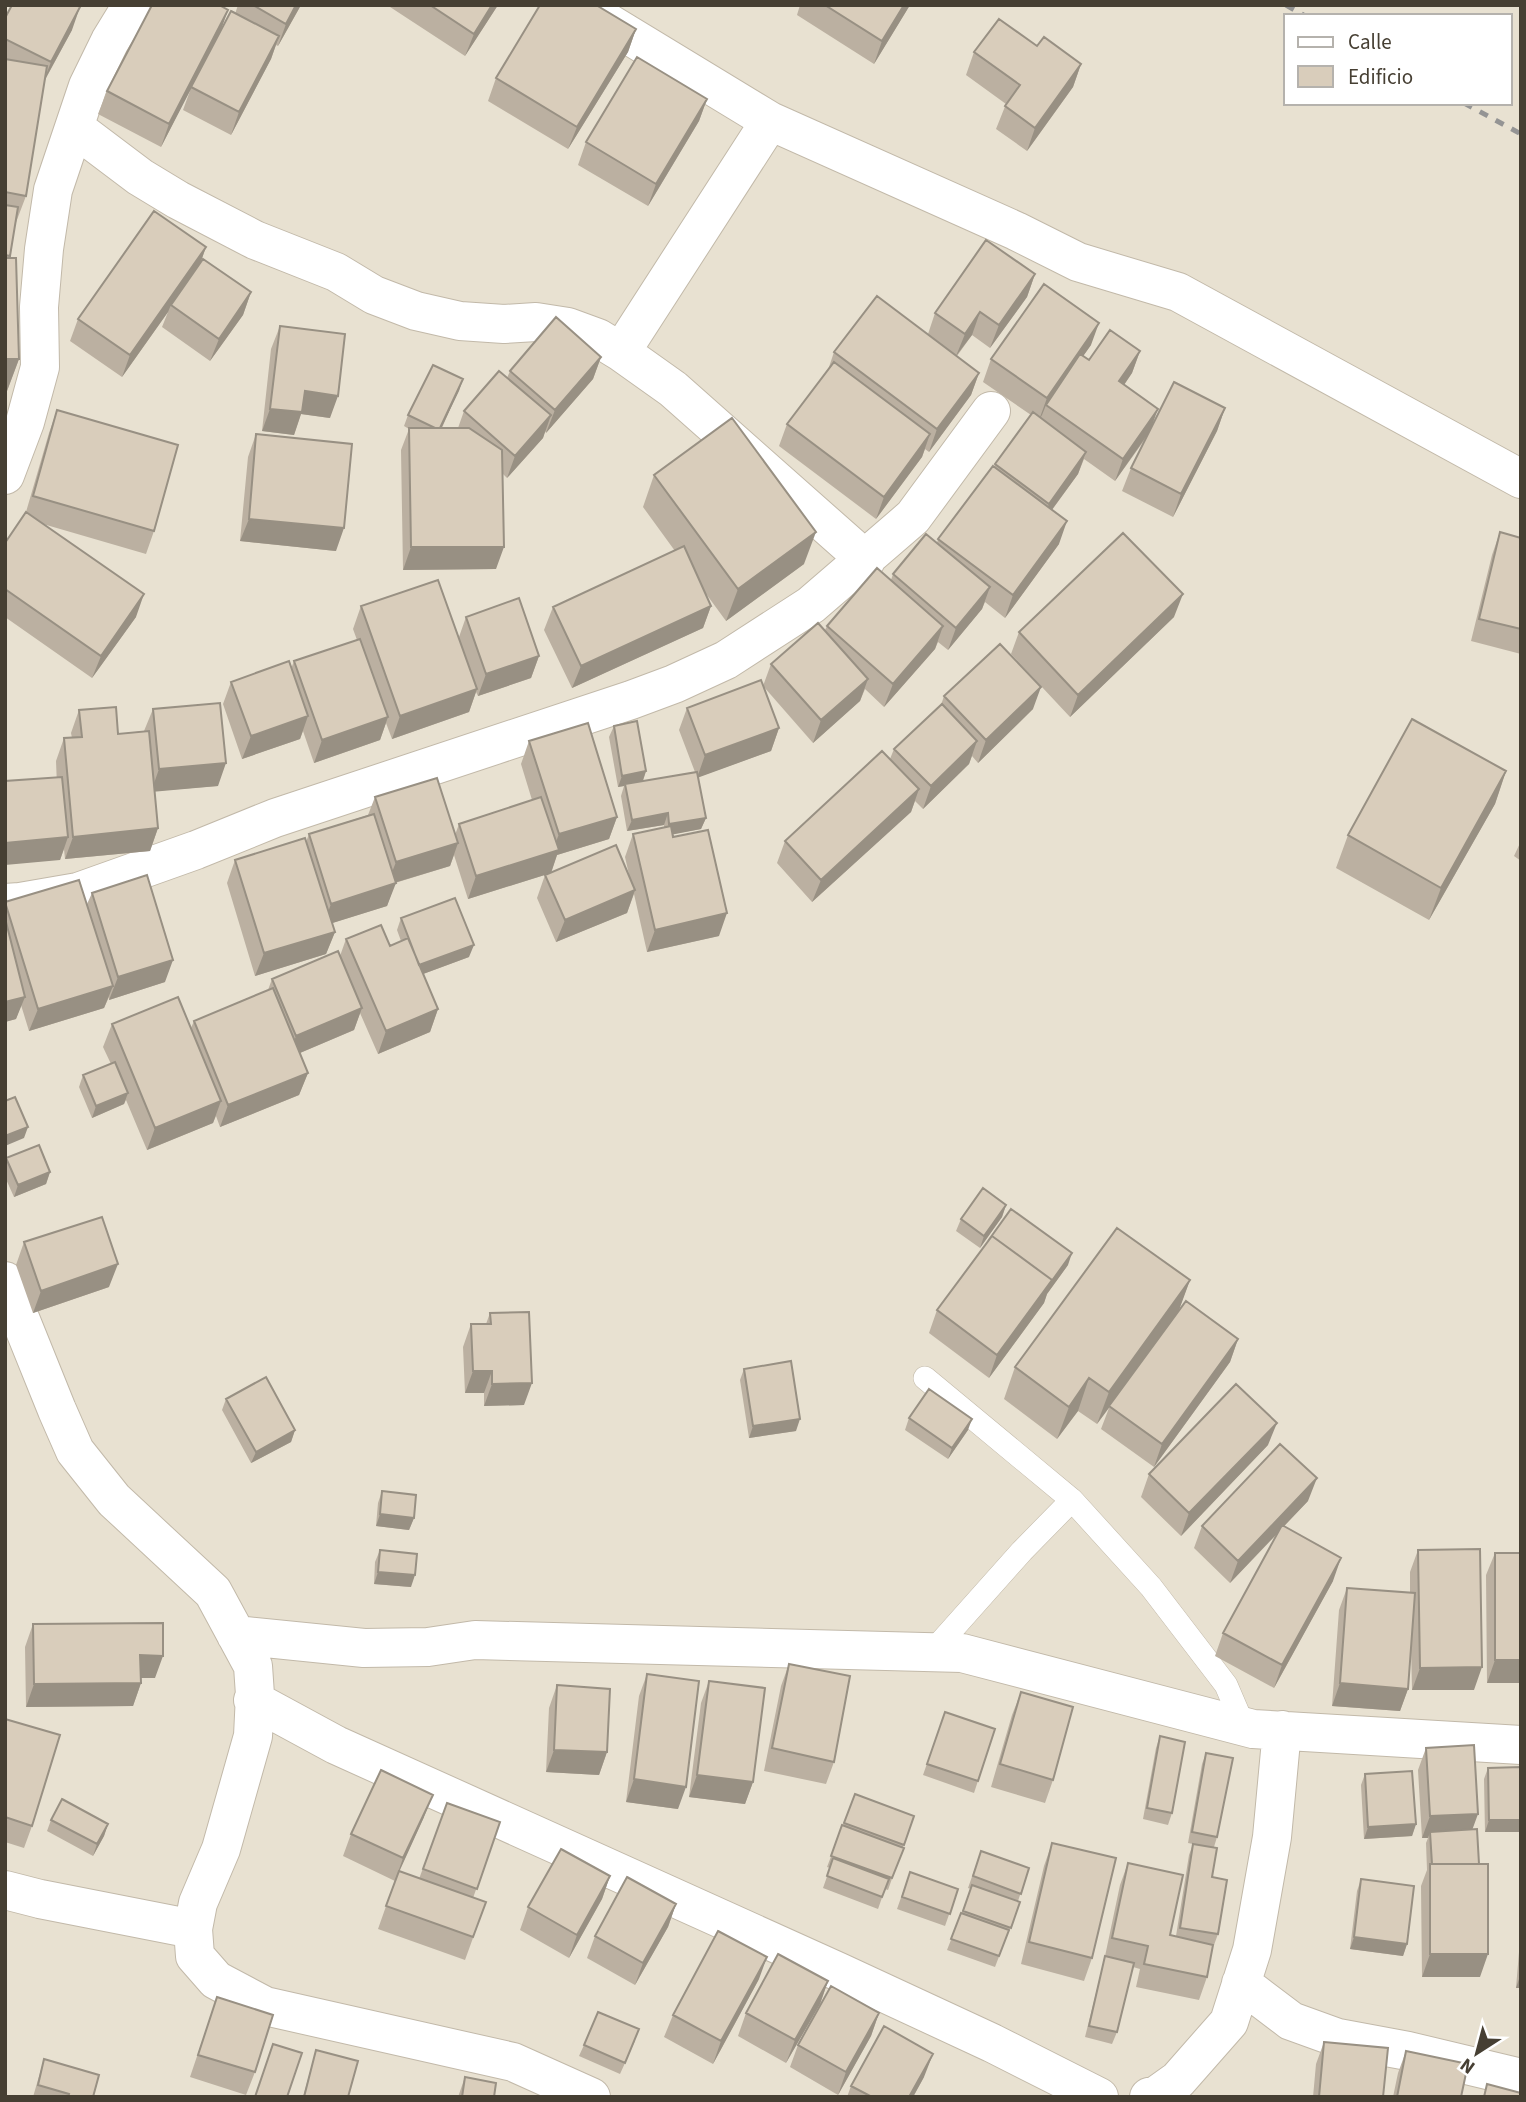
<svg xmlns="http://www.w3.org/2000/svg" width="1526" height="2102" font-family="'Source Sans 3',sans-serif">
  <rect width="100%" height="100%" fill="#f3efe4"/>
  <path fill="#e8e1d1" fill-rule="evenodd" d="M5,5H1521V2097H5ZM1286,16H1510V103H1286Z"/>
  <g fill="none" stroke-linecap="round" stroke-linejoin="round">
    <g stroke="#c2b9a9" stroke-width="24">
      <path id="service" d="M925,1378L1072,1500L1151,1587L1226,1685L1244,1727
        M932,1652L1022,1551L1072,1500"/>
    </g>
    <g stroke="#c2b9a9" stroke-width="40">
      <path id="minor" d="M579,5L770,121L1016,231L1078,262L1178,292L1521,479
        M75,128L140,177L178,200L255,240L336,272L374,295L416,311L460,321L504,324L536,322L568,327L598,338L621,352L673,389L866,560
        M621,352L770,121
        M5,475L25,422L40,367L39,307L44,249L53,190L88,86L110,41L132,5
        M5,903L20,902L78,892L196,850L275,818L631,700L674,684L726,660L811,605L913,517L991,411
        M5,1281L57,1410L75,1451L114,1500L213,1592L253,1666L255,1695L253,1736L221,1849L198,1903L193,1929L195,1956L216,1980L265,2006L513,2062L591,2097
        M236,1635L364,1648L428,1647L475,1640L962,1653L1253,1729L1521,1745
        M253,1700L336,1745L839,1972L992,2043L1099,2097
        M5,1890L40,1899L193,1929
        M1241,1983L1291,2021L1338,2038L1408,2051L1521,2078
        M1149,2097L1157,2095L1178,2080L1229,2022L1252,1950L1272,1837L1282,1730"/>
    </g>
    <use href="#service" stroke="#fff" stroke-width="23"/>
    <use href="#minor" stroke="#fff" stroke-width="38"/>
    <path stroke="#949494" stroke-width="5" stroke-dasharray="9 9" stroke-linecap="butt" d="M1286,5L1305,16
      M1464,103L1521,134"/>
  </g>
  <path fill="#bbb0a1" d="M238,5H301L278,46L276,45L271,59L231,135L183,110L191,88L161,147L98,114L107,91L220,33L235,14Z
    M387,5H498L465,56Z
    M800,5H910L874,64L797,15Z
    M5,18L72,30L45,80L26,196L15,225L10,258L19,359L7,391H5Z
    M636,29L628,52L568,149L488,101L496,78Z
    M1037,46L1081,64L1073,87L1027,151L996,129L1006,104L966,75L974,52Z
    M707,99L699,121L648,206L578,165L586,142Z
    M206,247L200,263L251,292L243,315L210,361L162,327L168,312L122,377L70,341L78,319Z
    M1035,274L1027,297L990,348L972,335L957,356L979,373L971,395L929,452L925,449L922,457L876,519L779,446L787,424L828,370L834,352L928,334L935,313Z
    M280,326L330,418L301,414L294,435L262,431L271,349Z
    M1091,345L1083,356L1089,360L1140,351L1132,373L1124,385L1154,422L1225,408L1217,431L1173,517L1122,491L1131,468L1146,438L1115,481L1084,459L1078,474L1052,510L1059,544L1005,618L985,602L982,609L948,650L938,642L935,649L884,707L865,689L860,701L813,743L764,687L779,728L771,751L698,777L706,818L701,829L673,834L719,936L647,952L634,894L627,913L556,942L537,898L545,875L551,873L468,899L454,855L450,866L395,883L387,906L332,923L335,932L326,954L255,976L227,883L235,860L306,842L309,834L368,815L375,797L455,835L459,824L532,800L521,764L529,741L617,817L609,839L557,855L551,873L630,879L625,857L633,834L664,827V825L627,831L621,796L624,786L618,787L609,737L614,726L646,771L643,781L695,772L679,730L687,708L763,686L771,664L825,630L827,626L891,580L893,574L937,543L938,539L994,467L995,464L1031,415L983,382L991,359Z
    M601,357L593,379L546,433L545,431L543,438L507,478L503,474L496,569L403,570L401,450L409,429L404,426L408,415L463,379L442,428H458L464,411L507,378L510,371Z
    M57,410L154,531L146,554L43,524L136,617L92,678L5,617V543L26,512L49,433Z
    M256,434L336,551L240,541L248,457Z
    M654,475L804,564L726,621L704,591L711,606L703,628L572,688L544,630L553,607L675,551L643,507Z
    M1500,532L1521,538V654L1471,641L1492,555Z
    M361,606L459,637L466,617L539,656L531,678L478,696L476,692L469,712L392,739L386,723L380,740L314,763L303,731L300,739L242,759L223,704L231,682L291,669L294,661L357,640L353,629Z
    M1174,617L1070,717L1011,654L1019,632Z
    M944,696L1033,709L978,763L972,756L969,764L923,809L915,801L911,812L812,902L777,863L785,841L890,759L894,749L941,705Z
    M153,709L218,786L154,791L158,828L150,851L65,859L64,849L60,860L56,761L64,738H72L71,733L79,710L118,734L144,731Z
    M1506,771L1495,804L1429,920L1336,868L1348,835Z
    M1521,841V861L1514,856Z
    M92,893L165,982L109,1000V997L104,1008L29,1031L21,1005L16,1019L5,1022V902L87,904Z
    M401,918L469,957L423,974L438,1009L430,1032L378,1054L360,1013L354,1030L300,1053L308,1073L299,1095L220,1127L216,1116L213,1123L147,1150L126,1100L124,1104L92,1118L79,1087L83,1075L111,1064L103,1047L112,1024L191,1028L194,1021L268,990L272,979L340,956L346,939L390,946L401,941L397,930Z
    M6,1158L50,1172L46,1184L14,1197L5,1177V1161Z
    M1006,1205L1002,1217L980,1248L956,1231L961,1219Z
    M24,1242L109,1287L33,1313L16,1265Z
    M1068,1265L1047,1294L1044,1303L989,1378L929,1333L937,1310Z
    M1190,1280L1178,1311L1238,1339L1230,1362L1154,1467L1101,1429L1109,1408L1097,1424L1078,1411L1057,1439L1004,1399L1015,1367Z
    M490,1313L524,1405L484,1406V1393H465L463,1347L471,1324H486Z
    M744,1369L796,1431L749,1438L740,1380Z
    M226,1399L295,1430L291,1442L251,1463L222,1410Z
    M909,1418L968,1430L948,1459L905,1430Z
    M1268,1445L1181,1536L1141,1497L1149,1474Z
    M382,1491L414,1518L409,1530L376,1526L378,1503Z
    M1308,1501L1284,1526L1333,1581L1274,1688L1215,1656L1223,1633L1279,1532L1230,1583L1194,1548L1202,1526Z
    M380,1550L411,1587L374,1584L375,1562Z
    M1418,1550L1474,1690H1412L1411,1646L1408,1689L1400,1711L1332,1706L1339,1610L1347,1588L1410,1593V1572Z
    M1495,1553H1521V1683H1487L1486,1575Z
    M33,1624L155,1678H141V1683L133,1706L26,1707L25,1647Z
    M789,1664L834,1762L826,1784L764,1771L781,1686Z
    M647,1674L678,1809L626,1802L639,1696Z
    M709,1681L753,1782L745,1804L689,1797L701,1703Z
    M557,1685L607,1752L599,1775L546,1772L549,1708Z
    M1021,1692L1053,1780L1045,1803L991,1787L1012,1715Z
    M945,1712L995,1729L974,1793L923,1775Z
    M5,1719L32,1826L24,1848L5,1842Z
    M1160,1736L1172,1813L1168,1825L1143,1819L1156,1748Z
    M1426,1748L1472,1829L1480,1977H1422L1421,1886L1427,1870L1426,1843L1428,1838H1422L1418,1770Z
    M1206,1753L1217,1837L1214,1847L1212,1877L1218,1934L1214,1945H1213L1207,1977L1199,2000L1136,1987L1140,1969L1133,1967L1117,2032L1112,2044L1085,2037L1104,1961L1120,1885L1128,1863L1170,1935L1176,1936L1189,1855L1193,1844L1188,1843L1202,1764Z
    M1521,1767V1832H1485L1484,1779L1488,1768Z
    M1365,1774L1416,1824L1412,1836L1364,1839L1361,1785Z
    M855,1794L914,1816L888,1890L885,1889L878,1909L823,1888L830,1868L827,1867Z
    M447,1803L500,1822L473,1898L486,1902L465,1960L378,1929L397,1875L395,1881L343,1856L351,1834L424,1817L399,1871L419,1879Z
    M51,1820L108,1824L104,1836L93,1856L47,1831Z
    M1052,1843L1092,1958L1084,1981L1021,1964L1044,1866Z
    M981,1851L1029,1868L1018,1901L1020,1902L995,1967L947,1950L971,1889L968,1888Z
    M910,1872L958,1889L945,1926L897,1909Z
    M610,1876L602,1899L569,1958L520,1930L528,1907Z
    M1361,1879L1407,1944L1403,1956L1350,1949L1357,1891Z
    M676,1904L668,1927L635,1985L587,1958L595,1936Z
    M1521,1946V1988H1516L1519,1952Z
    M759,1979L713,2064L664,2037L673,2015Z
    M828,1981L820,2004L786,2063L738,2036L746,2013Z
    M217,1997L255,2072L246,2095L190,2077Z
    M879,2013L871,2036L838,2095L790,2067L798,2045Z
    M635,2041L620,2074L579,2056L584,2045Z
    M1324,2042L1383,2097H1313L1316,2064Z
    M316,2050L348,2097H303Z
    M1406,2051L1461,2097H1393L1398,2073Z
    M44,2059L93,2097H33Z
    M465,2077L494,2097H458Z
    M924,2077L913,2097H847L851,2086Z"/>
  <path fill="#989083" d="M296,5H301L278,46L286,24Z
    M492,5H498L465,56L474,34Z
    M904,5H910L874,64L882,41Z
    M80,7L72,30L42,85L51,62Z
    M228,10L220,33L161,147L169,124Z
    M636,29L628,52L568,149L577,127Z
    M279,36L271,59L231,135L239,112Z
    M1081,64L1073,87L1027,151L1035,128Z
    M707,99L699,121L648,206L656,184Z
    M206,247L198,270L171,305L168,312L122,377L130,355Z
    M1035,274L1027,297L990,348L999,325Z
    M251,292L243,315L210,361L219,339Z
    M980,312L972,335L956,356L965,334Z
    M1099,323L1091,345L1048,406L1046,405L1042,415L1039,420L1047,398Z
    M1140,351L1132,373L1111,404L1119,381Z
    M601,357L593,379L546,433L555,410Z
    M5,359H19L7,391H5Z
    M979,373L971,395L929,452L937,429Z
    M463,379L459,391L435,441L439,430Z
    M305,391L338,396L330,418L301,414L294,435L262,431L270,409Z
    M1225,408L1217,431L1173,517L1181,494Z
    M1158,409L1150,431L1115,481L1123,459Z
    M551,415L543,438L507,478L515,456Z
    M930,434L922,457L876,519L884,497Z
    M1086,452L1078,474L1040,526L1049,504Z
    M249,519L344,528L336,551L240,541Z
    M1067,521L1059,544L1005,618L1013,595Z
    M816,532L804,564L726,621L738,589Z
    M411,547H504L496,569L403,570Z
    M990,587L982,609L948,650L956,628Z
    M144,594L136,617L92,678L101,656Z
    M1183,594L1174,617L1070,717L1078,695Z
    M711,606L703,628L572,688L581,666Z
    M943,626L935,649L884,707L893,684Z
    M539,656L531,678L478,696L486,674Z
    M868,679L860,701L813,743L821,720Z
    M1041,687L1033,709L978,763L986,740Z
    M477,689L469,712L392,739L400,716Z
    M308,716L300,739L242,759L251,736Z
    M388,717L380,740L314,763L322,740Z
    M779,728L771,751L697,778L705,755Z
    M977,741L969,764L923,809L931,786Z
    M226,763L218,786L151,792L159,769Z
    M646,771L642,783L625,784L624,786L618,787L622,776Z
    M1506,771L1495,804L1429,920L1441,888Z
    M919,789L911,812L812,902L821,880Z
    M668,813L664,825L627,831L632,820Z
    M617,817L609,839L557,855L551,873L468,899L476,876L552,852L559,834Z
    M706,818L701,829L665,836L669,824Z
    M158,828L150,851L65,859L73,837Z
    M68,837L60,860L5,865V843Z
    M458,843L450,866L387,885L396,862Z
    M396,883L387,906L323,926L331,904Z
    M635,890L627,913L556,942L565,920Z
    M727,913L719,936L647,952L655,930Z
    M335,932L326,954L255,976L264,953Z
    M474,945L469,957L415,977L419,965Z
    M173,960L165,982L109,1000L118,977Z
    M113,986L104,1008L29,1031L38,1009Z
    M25,997L16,1019L5,1022V1002Z
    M362,1008L354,1030L288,1058L296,1036Z
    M438,1009L430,1032L378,1054L386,1031Z
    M308,1073L299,1095L220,1127L228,1105Z
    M128,1093L124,1104L92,1118L96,1106Z
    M221,1101L213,1123L147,1150L155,1128Z
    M28,1127L24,1138L5,1146V1136Z
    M50,1172L46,1184L14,1197L18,1185Z
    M1006,1205L1002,1217L980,1248L984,1236Z
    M1072,1253L1068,1265L1047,1294L1044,1303L989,1378L997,1355Z
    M118,1264L109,1287L33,1313L41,1291Z
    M1190,1280L1178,1313L1097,1424L1109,1392Z
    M1238,1339L1230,1362L1154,1467L1162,1444Z
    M473,1371H492L484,1393H465Z
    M1089,1378L1078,1411L1057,1439L1069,1407Z
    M532,1383L524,1405L484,1406L492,1384Z
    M800,1419L796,1431L749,1438L753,1426Z
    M972,1419L968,1430L948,1459L952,1448Z
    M1277,1423L1268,1445L1181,1536L1189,1513Z
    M295,1430L291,1442L251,1463L256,1452Z
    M1317,1478L1308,1501L1230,1583L1238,1561Z
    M380,1514L414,1518L409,1530L376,1526Z
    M1341,1558L1333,1581L1274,1688L1282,1665Z
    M378,1572L415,1575L411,1587L374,1584Z
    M140,1655L163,1656L155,1678H132Z
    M1495,1660H1521V1683H1487Z
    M1482,1667L1474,1690H1412L1420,1668Z
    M141,1683L133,1706L26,1707L34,1684Z
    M1340,1683L1408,1689L1400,1711L1332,1706Z
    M554,1750L607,1752L599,1775L546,1772Z
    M697,1775L753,1782L745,1804L689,1797Z
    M634,1779L686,1787L678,1809L626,1802Z
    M433,1795L424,1817L395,1881L403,1858Z
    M1478,1814L1470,1836L1430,1832L1428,1838H1422L1430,1816Z
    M1489,1820H1521V1832H1485Z
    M108,1824L104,1836L93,1856L97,1844Z
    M1416,1824L1412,1836L1364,1839L1368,1827Z
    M610,1876L602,1899L569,1958L577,1935Z
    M676,1904L668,1927L635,1985L643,1963Z
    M1354,1937L1407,1944L1403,1956L1350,1949Z
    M1430,1954H1488L1480,1977H1422Z
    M767,1957L759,1979L713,2064L721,2041Z
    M1520,1976L1521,1988H1516Z
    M828,1981L820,2004L786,2063L795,2040Z
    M879,2013L871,2036L838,2095L846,2072Z
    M933,2054L924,2077L913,2097H909Z"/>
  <path fill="#d9cdbb" stroke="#989083" stroke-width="2" d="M12,5H76L80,7L51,62L5,39V18Z
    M152,5H219L228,10L169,124L107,91Z
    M253,5H296L286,24Z
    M430,5H492L474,34Z
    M540,5H596L636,29L577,127L496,78Z
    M825,5H904L882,41Z
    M231,11L279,36L239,112L191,87Z
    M999,19L1037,46L1044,37L1081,64L1035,128L1005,106L1020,85L974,52Z
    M637,57L707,99L656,184L586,142Z
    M5,59L47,66L26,196L5,192Z
    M5,205L18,207L10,256L5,255Z
    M154,211L206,247L130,355L78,319Z
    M986,240L1035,274L999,325L980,312L965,334L935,313Z
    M5,258H16L19,359H5Z
    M203,259L251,292L219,339L171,305Z
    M1044,284L1099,323L1047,398L991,359Z
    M877,296L979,373L937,429L834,352Z
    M556,317L601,357L555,410L510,371Z
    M280,326L345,334L338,396L305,391L302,412L270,409Z
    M1110,330L1140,351L1119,381L1158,409L1123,459L1046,405L1080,354L1089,360Z
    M834,362L930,434L884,497L787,424Z
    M433,365L463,379L440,428H435L408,415Z
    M499,371L551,415L515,456L464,411Z
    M1174,382L1225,408L1181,494L1131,468Z
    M57,410L178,445L154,531L33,496Z
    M1033,412L1086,452L1049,504L995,464Z
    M732,418L816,532L738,589L654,475Z
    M409,428H469L502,450L504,547H411Z
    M256,434L352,444L344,528L249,519Z
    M993,466L1067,521L1013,595L938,539Z
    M26,512L144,594L101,656L5,589V543Z
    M1500,532L1521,538V629L1479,619Z
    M1123,533L1183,594L1078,695L1019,632Z
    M926,534L990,587L956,628L893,574Z
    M684,546L711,606L581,666L553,607Z
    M877,568L943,626L893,684L827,626Z
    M438,580L477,689L400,716L361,606Z
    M519,598L539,656L486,674L466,617Z
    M818,623L868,679L821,720L771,664Z
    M360,639L388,717L322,740L294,661Z
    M1000,644L1041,687L986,740L944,696Z
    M289,661L308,716L251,736L231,682Z
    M761,680L779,728L705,755L687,708Z
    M220,703L226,763L159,769L153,709Z
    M942,704L977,741L931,786L894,749Z
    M116,707L118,734L149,731L158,828L73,837L64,738L82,737L79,710Z
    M1412,719L1506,771L1441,888L1348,835Z
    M637,721L646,771L622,776L614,726Z
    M588,723L617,817L559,834L529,741Z
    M882,751L919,789L821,880L785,841Z
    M697,772L706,818L669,824L668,813L632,820L625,784Z
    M62,777L68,837L5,843V781Z
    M437,778L458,843L396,862L375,797Z
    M541,797L559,850L476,876L459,824Z
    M374,814L396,883L331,904L309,834Z
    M671,826L673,837L708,830L727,913L655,930L633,834Z
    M305,838L335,932L264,953L235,860Z
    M616,845L635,890L565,920L545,875Z
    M147,875L173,960L118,977L92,893Z
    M79,880L113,986L38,1009L5,902Z
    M455,898L474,945L419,965L401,918Z
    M5,918L25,997L5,1002Z
    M381,925L390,946L408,938L438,1009L386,1031L346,939Z
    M338,951L362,1008L296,1036L272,979Z
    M273,988L308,1073L228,1105L194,1021Z
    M178,997L221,1101L155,1128L112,1024Z
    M115,1062L128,1093L96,1106L83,1075Z
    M15,1097L28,1127L5,1136V1101Z
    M39,1145L50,1172L18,1185L6,1158Z
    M983,1188L1006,1205L984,1236L961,1219Z
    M1011,1209L1072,1253L1051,1282L1052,1280L992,1236L988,1241Z
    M102,1217L118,1264L41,1291L24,1242Z
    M1117,1228L1190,1280L1109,1392L1089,1378L1069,1407L1015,1367Z
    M992,1236L1052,1280L997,1355L937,1310Z
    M1186,1301L1238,1339L1162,1444L1109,1406Z
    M529,1312L532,1383L492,1384V1371H473L471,1324H491L490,1313Z
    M791,1361L800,1419L753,1426L744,1369Z
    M266,1377L295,1430L256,1452L226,1399Z
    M1236,1384L1277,1423L1189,1513L1149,1474Z
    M929,1389L972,1419L952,1448L909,1418Z
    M1280,1444L1317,1478L1238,1561L1202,1526Z
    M382,1491L416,1495L414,1518L380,1514Z
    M1282,1525L1341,1558L1282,1665L1223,1633Z
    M1480,1549L1482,1667L1420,1668L1418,1550Z
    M380,1550L417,1554L415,1575L378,1572Z
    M1495,1553H1521V1660H1495Z
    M1347,1588L1415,1593L1408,1689L1340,1683Z
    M163,1623V1656L140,1655L141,1683L34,1684L33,1624Z
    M789,1664L850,1676L834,1762L772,1748Z
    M647,1674L699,1681L686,1787L634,1779Z
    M709,1681L765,1688L753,1782L697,1775Z
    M557,1685L610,1689L607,1752L554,1750Z
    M1021,1692L1073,1707L1053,1780L1000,1764Z
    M945,1712L995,1729L978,1781L927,1764Z
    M5,1719L60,1735L32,1826L5,1817Z
    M1160,1736L1185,1742L1172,1813L1147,1808Z
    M1474,1745L1478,1814L1430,1816L1426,1748Z
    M1206,1753L1233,1758L1217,1837L1192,1832Z
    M1521,1767V1820H1489L1488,1768Z
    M381,1770L433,1795L403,1858L351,1834Z
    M1412,1771L1416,1824L1368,1827L1365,1774Z
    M855,1794L914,1816L904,1845L844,1823Z
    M62,1799L108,1824L97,1844L51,1820Z
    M447,1803L500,1822L477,1889L423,1869Z
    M842,1825L904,1848L892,1878L831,1856Z
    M1477,1829L1479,1864H1432L1430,1832Z
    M1052,1843L1116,1858L1092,1958L1029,1942Z
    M1193,1844L1217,1848L1212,1877L1227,1880L1218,1934L1180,1928Z
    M561,1849L610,1876L577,1935L528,1907Z
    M981,1851L1029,1868L1021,1894L973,1876Z
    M833,1858L889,1879L882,1897L827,1876Z
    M1128,1863L1183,1875L1170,1935L1213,1945L1207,1977L1144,1964L1148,1946L1112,1938Z
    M1430,1864H1488V1954H1430Z
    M399,1871L486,1902L473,1937L386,1906Z
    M910,1872L958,1889L950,1914L902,1897Z
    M627,1877L676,1904L643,1963L595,1936Z
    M1361,1879L1414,1886L1407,1944L1354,1937Z
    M972,1885L1020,1902L1011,1928L963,1911Z
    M961,1913L1009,1930L999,1956L951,1939Z
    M718,1931L767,1957L721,2041L673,2015Z
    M778,1954L828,1981L795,2040L746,2013Z
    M1105,1956L1134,1963L1117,2032L1089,2026Z
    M831,1986L879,2013L846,2072L798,2045Z
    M217,1997L273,2015L255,2072L198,2055Z
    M598,2012L639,2029L625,2063L584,2045Z
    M884,2026L933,2054L909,2097H872L851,2086Z
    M1324,2042L1388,2048L1383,2097H1319Z
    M273,2044L302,2053L287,2097H255Z
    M316,2050L358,2061L348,2097H304Z
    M1406,2051L1468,2064L1461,2097H1397Z
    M44,2059L99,2075L93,2097H68L69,2094L38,2085Z
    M465,2077L496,2083L494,2097H462Z
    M1487,2084L1521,2093V2097H1484Z"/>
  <rect width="1526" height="2102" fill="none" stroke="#463f33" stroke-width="14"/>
  <rect x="1284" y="14" width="228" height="91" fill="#ffffff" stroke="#b5b2ad" stroke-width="2"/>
  <rect x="1298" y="37" width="35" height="10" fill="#ffffff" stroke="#b5b2ad" stroke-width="2"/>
  <text x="1348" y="49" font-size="21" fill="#463f33">Calle</text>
  <rect x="1298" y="66" width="35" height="21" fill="#d9cdbb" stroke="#b5b2ad" stroke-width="2"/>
  <text x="1348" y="84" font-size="21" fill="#463f33">Edificio</text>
  <g transform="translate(1477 2053) rotate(216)" stroke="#ffffff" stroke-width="5" paint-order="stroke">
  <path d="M0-5L12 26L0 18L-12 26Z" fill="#463f33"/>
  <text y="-10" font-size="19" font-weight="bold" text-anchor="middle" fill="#463f33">N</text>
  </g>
</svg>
